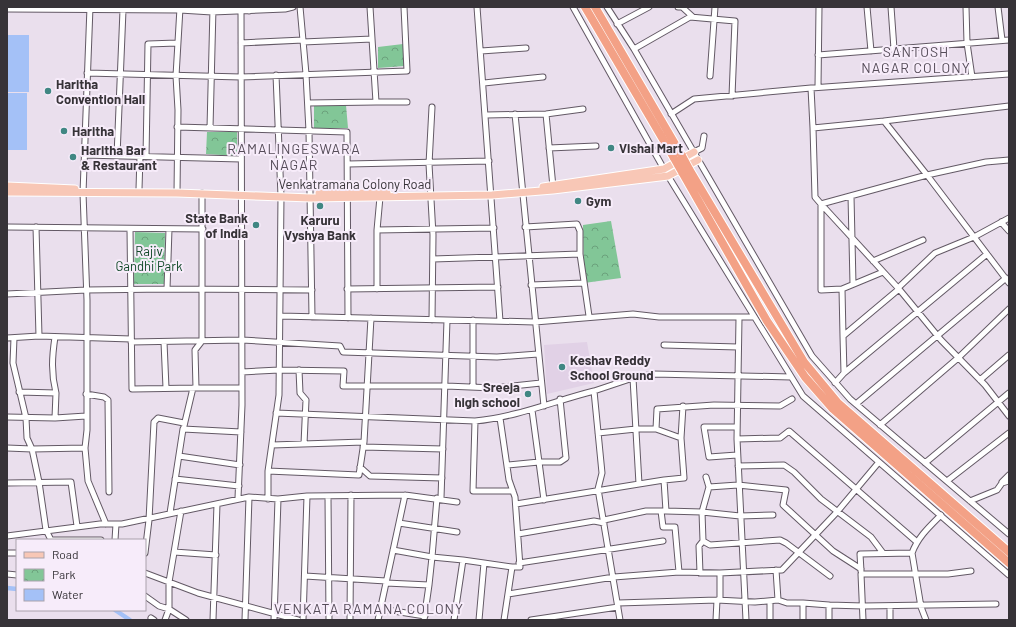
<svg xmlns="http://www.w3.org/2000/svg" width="1016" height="627" font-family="Barlow,sans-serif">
  <defs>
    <pattern id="park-crowns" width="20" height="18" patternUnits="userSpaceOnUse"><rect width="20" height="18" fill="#82c697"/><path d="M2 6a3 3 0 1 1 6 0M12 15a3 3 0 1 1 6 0" fill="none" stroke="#6ba17c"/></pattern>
  </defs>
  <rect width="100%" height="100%" fill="#eadfed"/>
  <path fill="#e1d1e6" d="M587,342L594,383L547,394L544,345Z"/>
  <path fill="url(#park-crowns)" d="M403,44L404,66L378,68V47Z
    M314,105H346L348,128H314Z
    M207,132H237V156L206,154Z
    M611,221L621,278L584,283L583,225Z
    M135,232L165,233L164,284H134Z"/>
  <path fill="#a4c1f7" d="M7,35H29V92H7Z
    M7,93H27V150H7Z"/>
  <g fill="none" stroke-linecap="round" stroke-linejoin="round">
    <path stroke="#a4c1f7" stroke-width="4.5" d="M7,588L17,589
      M115,610L130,620"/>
    <g stroke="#635965" stroke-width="7">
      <path id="minor" d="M90,7L83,193L87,300V430L85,448L88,481L106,524
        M190,7H249V11
        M300,7L306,74L309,131L312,317
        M477,7L500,321
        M573,7L665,171L803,396L1009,575
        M607,7L634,49L812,356L850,399L1009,534
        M678,7H682L693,17
        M867,7L871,51
        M891,7L894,49
        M966,7L967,43L972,77
        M998,7L1002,40
        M7,9L180,10L212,12L285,9L293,7
        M617,24L649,7
        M303,42L372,39
        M241,43L303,40
        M634,49L690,17L735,21L732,96
        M481,51L526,48
        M818,55L1009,40
        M87,73L241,77L407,71L404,7
        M710,76L715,7
        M484,83L543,77
        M818,87L819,7
        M811,88L1009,74
        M376,102H407
        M308,103L376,102L370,7
        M515,114L544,406
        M546,114L553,187
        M671,114L694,99L811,88L813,128L884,121L927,175L986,162L1009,160
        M486,115L546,114L583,109
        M884,121L1009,106
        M177,127L347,132L348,318
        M210,128L213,8
        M813,128L815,197L821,204V290L842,289L883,272
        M549,148L596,146
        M694,152L702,148L704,136
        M84,155L241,159
        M117,156L123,10
        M146,157L148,44L177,43
        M348,164L489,161
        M139,189L140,157
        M177,193L178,110L176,76L180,8
        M202,193V341L195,350L196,388H242
        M851,196L853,284
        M1001,222L1009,231
        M7,227L203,229
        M36,227L39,336L131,339
        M525,227L577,224L580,231V254L589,316
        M130,229L132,389L196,388
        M169,229L167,289L312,290
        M377,230L494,228
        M433,259L580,254
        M873,261L923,240
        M1009,283L927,175L821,204L899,289L941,340L985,385L1009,416
        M531,285L584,283
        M898,288L935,253L974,237L1009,218
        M347,289L498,287
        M377,289V230L380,197
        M842,289L843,336
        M7,294L86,290L167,289
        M280,316L535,322L633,314L659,317H754
        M739,318L737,439L746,620
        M432,320L433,235L429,164L432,107
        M55,337C52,357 51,373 56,393
        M7,338L39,336
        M14,338L13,363L26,418L27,438L32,449L39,482L46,530L51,540
        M131,342L242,340L340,346L343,352L497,357L538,354
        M164,342L166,388
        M664,345L738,347
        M299,370L300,393L306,400L304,444
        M242,372L279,370L344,371L343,386H446L494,388L541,383
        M844,373L987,254
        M980,380L1009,355
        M835,383L844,373L843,336L899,289
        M473,387V320
        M19,392L56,393L55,418
        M86,394L104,397L108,400L109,492
        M856,404L1006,278
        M276,413L475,421C517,417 554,401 594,391
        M7,417L55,418L86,416
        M500,418L509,480L515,497L520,567H512
        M475,421L473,491H513
        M880,425L958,358L1009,309
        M184,426L193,388
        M737,427H704L709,457L737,455
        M656,429L657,409L714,405L780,406L792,399
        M598,433L636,429H656L681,438L684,478L664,480L666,511H646L604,520
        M681,438L683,406
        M737,439L780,438L789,431L917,542
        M364,442L371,318
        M363,447L443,449
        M7,448L32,449L85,448
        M179,456L240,465
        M925,463L1009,393
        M507,465L539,462L532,410
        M738,466L784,465L794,472L821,499L871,537L883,553
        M360,467L370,476L442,478
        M268,471L359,475L364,442L272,445
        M706,477L709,487L738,485L786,490L783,505L833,551L861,569
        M175,479L239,486
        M947,481L1009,433
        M1002,482L1009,475
        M7,483L71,482L77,526
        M639,484L664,480
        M405,495L386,583L429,585L424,620
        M328,496L329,620
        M238,498L242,405L241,8
        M437,498L432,557L463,560L454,620
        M441,498L447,320
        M268,499V471L279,395L281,196L276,75
        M544,500L539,462H560L566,458L560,399
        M970,501L997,490L1002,483L1009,481
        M516,504L639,484L633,378
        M181,511L169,582V609L186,620
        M666,511L702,512L709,487
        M170,513L183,429L241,432
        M399,523L457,532
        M518,534L594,521L604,523
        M7,536L100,524H122L249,497L278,499L307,496L405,495L457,502
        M51,540H101
        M115,540L116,524
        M703,541L710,545L780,540L786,543L830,576
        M393,550L432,557L429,585
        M174,552L216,555
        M7,553H17
        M145,553L149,520L154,422L158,418L184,423
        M463,560L484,563
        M519,563L663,541
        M776,570L778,600
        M861,571L860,554L912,553
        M679,572L720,573L782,570L837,512L879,462
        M145,573L198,593L298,620
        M700,573L699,546L703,541L702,512L740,516L773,515
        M720,573V600
        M7,574L17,575
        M305,576L386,581
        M508,594L614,577L679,572L675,527H663L661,511
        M145,596L159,606L169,609L165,620
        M770,601V620
        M618,603L717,600L755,602L778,600L787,603H803
        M890,606V620
        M381,609L425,616
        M151,618L154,620
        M213,620L217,504
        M245,620L249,497
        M274,620L278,499
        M303,620L307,496
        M350,620L351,495
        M378,620L386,583
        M479,620L484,563L512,567L504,620
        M531,620L618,607
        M620,620L598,489L602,473L594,391L633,378L654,374L791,377
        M716,620L717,600
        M803,620V603L829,605
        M829,620V605L863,606L996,604
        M863,620L861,574H948L971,571
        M926,620L921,607L912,553C918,537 929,527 941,515"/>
    </g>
    <g stroke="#fff" stroke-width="9">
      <path id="major" d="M7,186L75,189
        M543,187L664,169L694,152
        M7,192L177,193L311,198L492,195L553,190L668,176L698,160
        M319,193H387"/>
    </g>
    <g stroke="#fff" stroke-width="10">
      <path id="highway" d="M585,7L674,158
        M595,7L682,156
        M689,169L804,362L838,403L1009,552
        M682,172L767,321L805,377L833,409L1009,563"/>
    </g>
    <use href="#minor" stroke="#fff" stroke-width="5"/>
    <use href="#major" stroke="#f8c7b6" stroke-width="7"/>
    <use href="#highway" stroke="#f3a186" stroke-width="8"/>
    <g stroke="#fff" stroke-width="10" stroke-linecap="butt">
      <path id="highway-bridge" d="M682,156L689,169
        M674,158L682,172"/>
    </g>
    <use href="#highway-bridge" stroke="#f3a186" stroke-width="8"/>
  </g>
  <g fill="#408783" stroke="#f7ecfa" stroke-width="1.5">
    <circle cx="48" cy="91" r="4"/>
    <circle cx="64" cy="131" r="4"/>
    <circle cx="611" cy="148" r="4"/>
    <circle cx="73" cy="157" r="4"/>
    <circle cx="578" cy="201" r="4"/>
    <circle cx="320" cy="206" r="4"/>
    <circle cx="256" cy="225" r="4"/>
    <circle cx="562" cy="367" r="4"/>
    <circle cx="528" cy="394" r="4"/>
  </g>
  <g text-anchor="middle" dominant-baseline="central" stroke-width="4" stroke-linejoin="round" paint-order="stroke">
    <g font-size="13" font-weight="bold" fill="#373338" stroke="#f7ecfa" text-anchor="start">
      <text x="56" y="84">Haritha<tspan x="56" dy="15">Convention Hall</tspan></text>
      <text x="72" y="131">Haritha</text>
      <text x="619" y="148">Vishal Mart</text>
      <text x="81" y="150">Haritha Bar<tspan x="81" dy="15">&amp; Restaurant</tspan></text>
      <text x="586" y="201">Gym</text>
      <text x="248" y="218" text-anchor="end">State Bank<tspan x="248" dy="15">of India</tspan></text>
      <text x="320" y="220" text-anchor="middle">Karuru<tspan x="320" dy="15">Vyshya Bank</tspan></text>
      <text x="570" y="360">Keshav Reddy<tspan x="570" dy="15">School Ground</tspan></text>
      <text x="520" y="387" text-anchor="end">Sreeja<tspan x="520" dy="15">high school</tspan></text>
    </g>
    <g font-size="13" fill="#373338" stroke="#f7ecfa">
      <text x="355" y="184">Venkatramana Colony Road</text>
    </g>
    <g font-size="13" fill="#124a29" stroke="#f7ecfa">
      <text x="149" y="251">Rajiv<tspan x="149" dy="15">Gandhi Park</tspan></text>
    </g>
    <g font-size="14" letter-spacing="1" fill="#564d59" stroke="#f7ecfa">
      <text x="916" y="51">SANTOSH<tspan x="916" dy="16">NAGAR COLONY</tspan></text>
      <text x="294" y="148">RAMALINGESWARA<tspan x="294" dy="16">NAGAR</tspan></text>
      <text x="369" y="608">VENKATA RAMANA COLONY</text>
    </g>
  </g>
  <rect width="1016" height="627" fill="none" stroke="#373338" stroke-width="16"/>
  <rect x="16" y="539" width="130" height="72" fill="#f7ecfa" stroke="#aaa2ac"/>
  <rect x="24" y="552" width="20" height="6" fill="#f8c7b6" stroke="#aaa2ac"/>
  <text x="52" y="559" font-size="12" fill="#373338">Road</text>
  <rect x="24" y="569" width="20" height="12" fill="url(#park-crowns)" stroke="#aaa2ac"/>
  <text x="52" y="579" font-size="12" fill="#373338">Park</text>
  <rect x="24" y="589" width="20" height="12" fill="#a4c1f7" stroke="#aaa2ac"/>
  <text x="52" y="599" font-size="12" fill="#373338">Water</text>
</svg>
